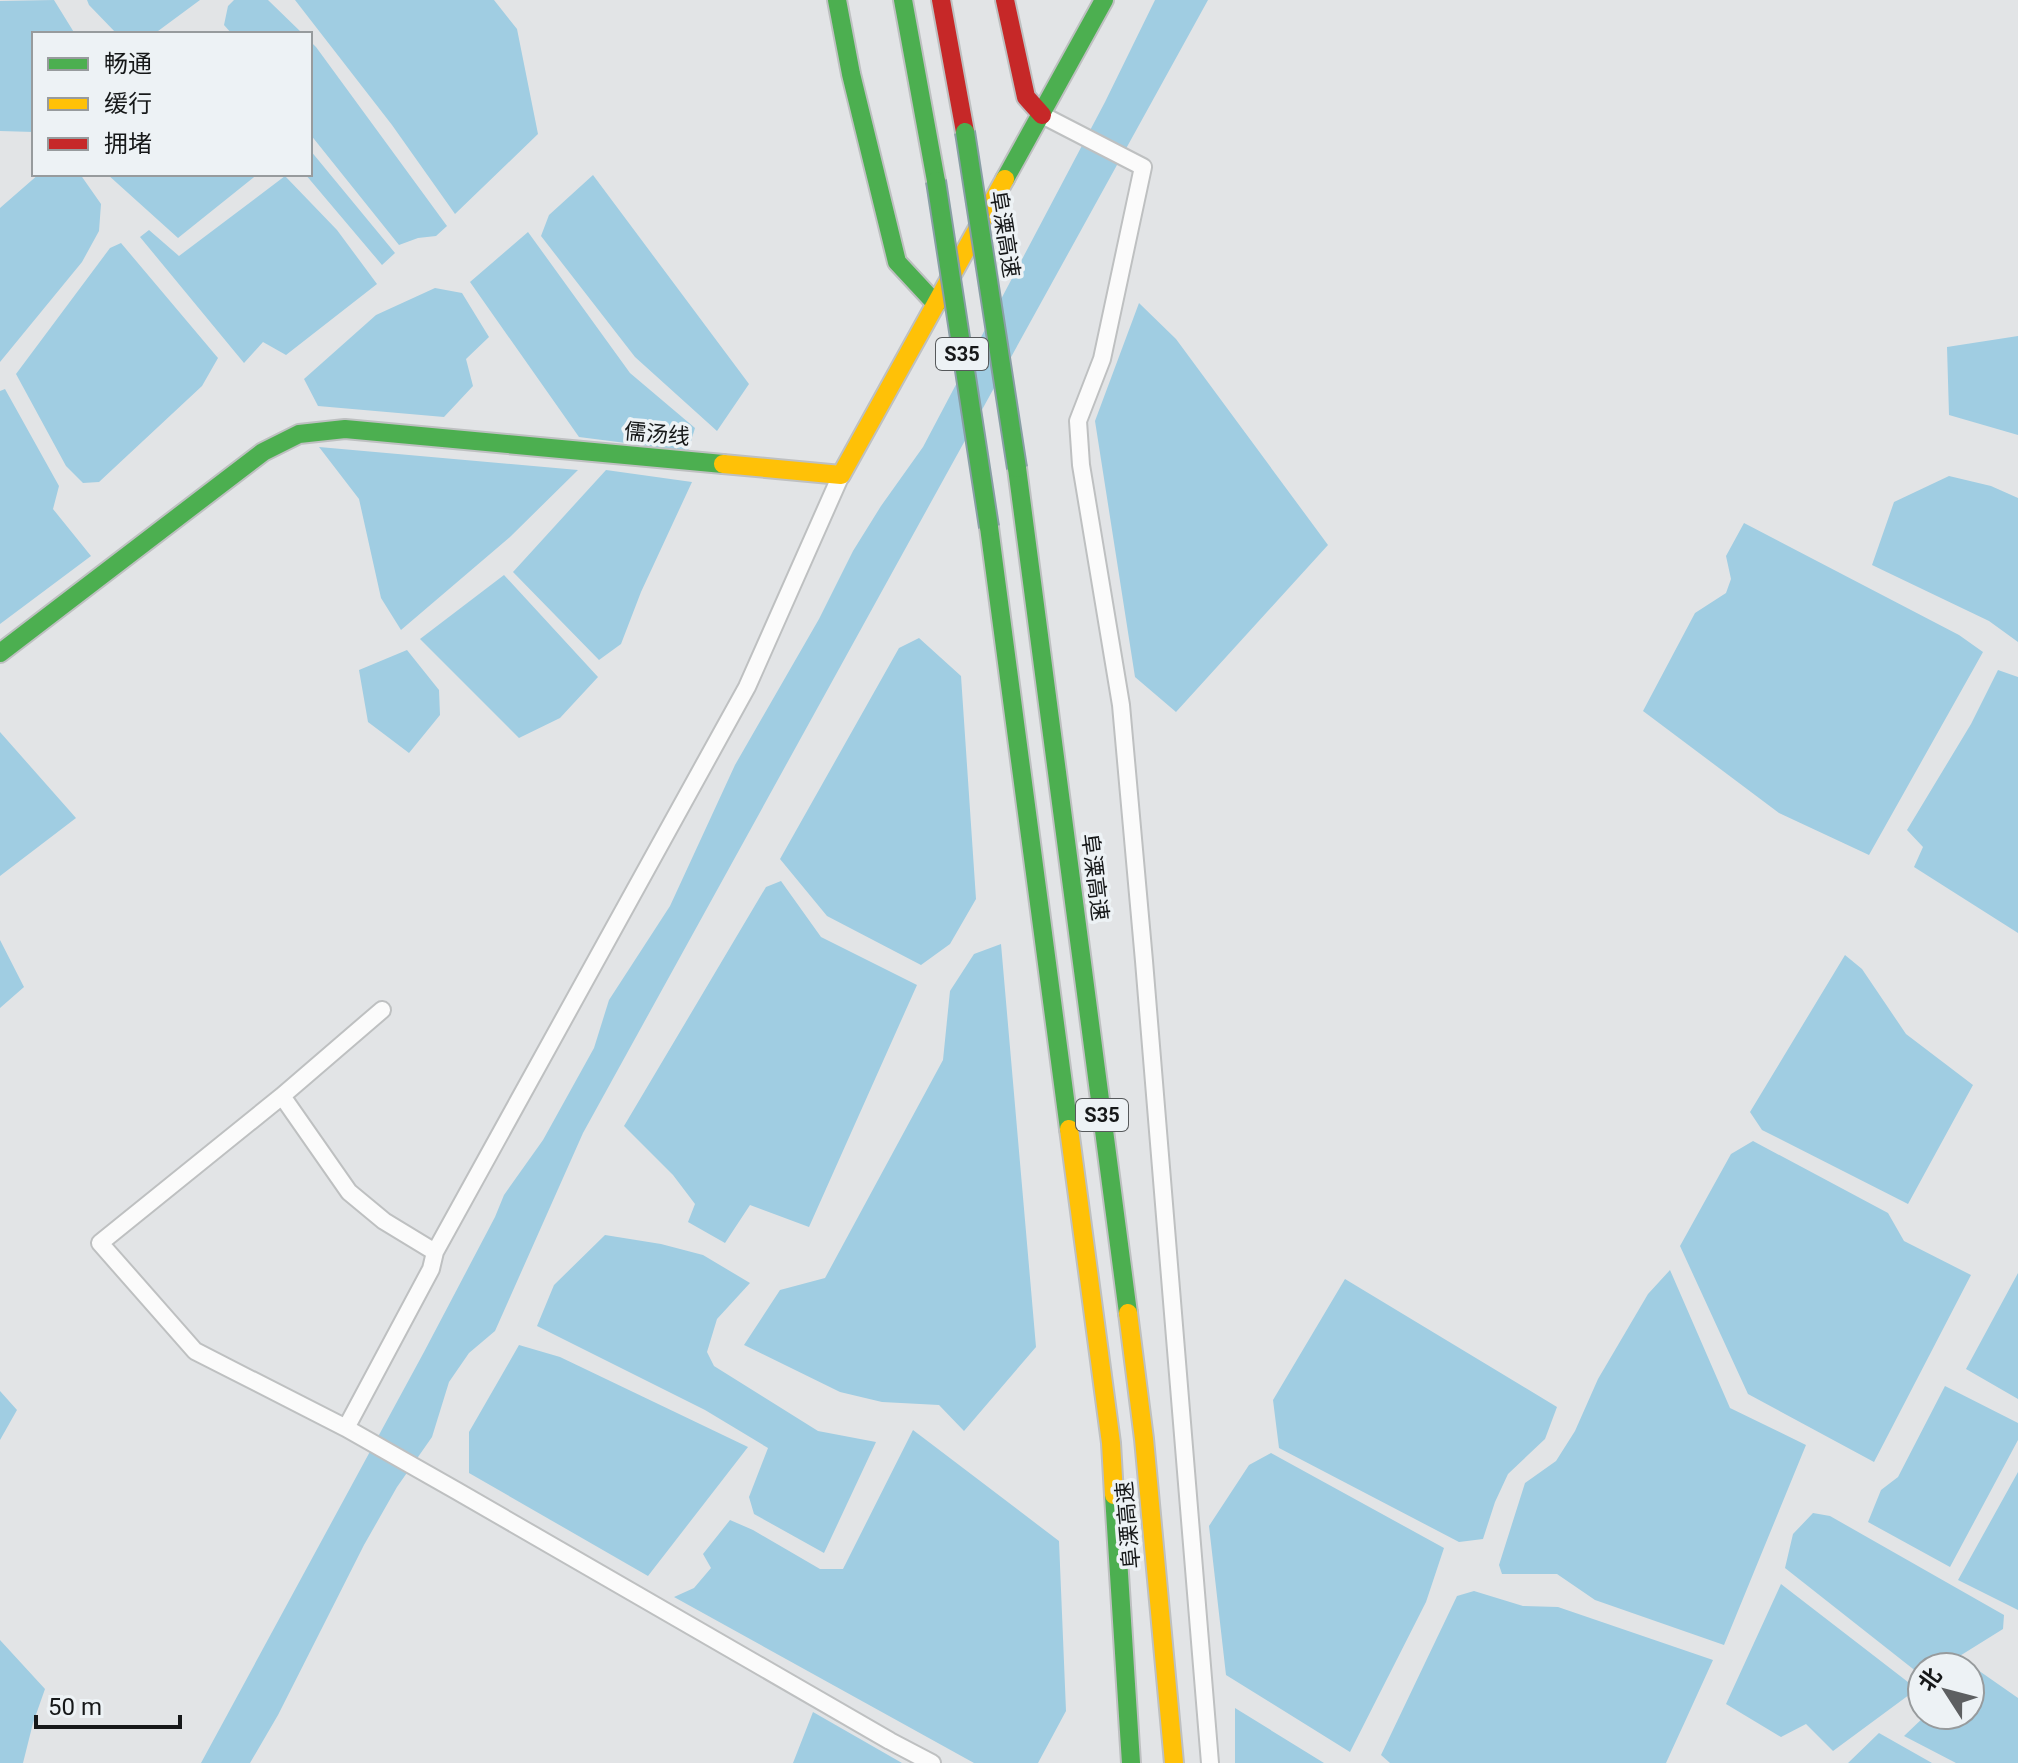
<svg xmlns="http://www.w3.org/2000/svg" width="2018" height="1763" font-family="Roboto,'Noto Sans SC',sans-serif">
  <rect width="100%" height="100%" fill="#e2e4e6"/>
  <path fill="#a0cde2" d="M54,0L75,34H34V132L0,131V1Z
    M87,0H200L154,34H117L89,5Z
    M234,0H268L303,34H232L224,25L228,6Z
    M295,0H494L517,29L538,134L455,214L392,125Z
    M1155,0H1208L583,1133L495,1331L469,1353L449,1382L432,1437L397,1487L364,1545L278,1715L250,1763H201L424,1352L495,1217L504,1195L543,1140L594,1048L609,1000L670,906L735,765L819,619L853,551L881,506L923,447L1105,102Z
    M310,41L316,47L447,226L436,236L418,238L399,245L310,134Z
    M310,150L395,253L382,265L305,174H310Z
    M39,174H80L101,204L99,231L82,262L0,362V208Z
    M107,174H258L178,238Z
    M593,175L749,384L717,431L635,357L541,236L549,215Z
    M285,176L337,230L377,284L286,355L263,342L244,363L140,237L149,230L179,256Z
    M528,232L630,373L695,428L688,451L579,437L470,282Z
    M121,243L218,358L202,386L99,482L83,483L66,466L16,374L110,248Z
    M435,288L462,293L489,337L466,359L473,386L444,417L318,406L304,379L376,315Z
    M1139,303L1176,339L1328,545L1176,712L1135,677L1095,421Z
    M2018,336V435L1949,415L1947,347Z
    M5,389L59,486L53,509L91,556L0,624V391Z
    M319,447L578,470L510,537L401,630L381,598L359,499Z
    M606,470L692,482L641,592L621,644L599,660L513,572Z
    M1949,476L1991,486L2018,498V642L1989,621L1872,565L1894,502Z
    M1744,523L1959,635L1983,652L1869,855L1779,813L1643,711L1695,613L1726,593L1731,579L1726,556Z
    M504,575L598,677L560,718L519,738L420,639Z
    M919,638L961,676L976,899L950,944L921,965L827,916L780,859L899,648Z
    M407,650L439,690L440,715L409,753L368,722L359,670Z
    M1998,670L2018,677V933L1914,867L1923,847L1907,830L1971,724Z
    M0,732L76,818L0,876Z
    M781,881L821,937L917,985L809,1227L750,1205L725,1243L688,1222L695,1204L673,1175L624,1126L766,887Z
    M0,940L24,987L0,1008Z
    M1001,944L1036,1347L964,1431L939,1405L882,1402L840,1392L744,1345L780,1290L825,1278L943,1060L950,991L974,954Z
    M1845,955L1862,969L1906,1034L1973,1085L1908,1204L1762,1130L1750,1112Z
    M1753,1141L1888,1213L1904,1241L1971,1275L1874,1462L1748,1394L1680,1246L1731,1154Z
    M605,1235L661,1244L703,1255L750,1283L717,1319L707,1352L714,1366L818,1431L876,1442L824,1553L754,1514L749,1497L768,1448L705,1410L537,1326L554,1285Z
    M1670,1270L1730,1408L1806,1445L1724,1645L1595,1600L1557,1574H1502L1499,1565L1525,1483L1556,1461L1575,1431L1598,1379L1648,1294Z
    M2018,1273V1399L1966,1369Z
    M1345,1279L1557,1407L1545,1439L1508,1474L1495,1502L1483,1539L1459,1542L1279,1448L1273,1400Z
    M519,1345L560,1357L748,1447L648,1576L469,1473V1432Z
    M1945,1386L2018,1423V1440L1950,1567L1868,1522L1881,1490L1898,1477Z
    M0,1391L17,1410L0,1440Z
    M913,1430L1059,1541L1066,1711L1038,1763H974L674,1597L694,1588L711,1568L703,1554L730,1520L753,1530L820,1569H843Z
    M1271,1453L1444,1548L1426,1602L1350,1752L1226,1675L1209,1526L1249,1465Z
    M2018,1472V1610L1958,1580Z
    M1813,1513L1830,1516L2004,1615L2003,1629L1942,1667H1922V1676L1785,1568L1793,1534Z
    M1781,1584L1917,1689L1833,1751L1806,1724L1781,1737L1726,1704Z
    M1474,1591L1523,1606L1558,1607L1713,1660L1666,1763H1390L1381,1755L1457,1596Z
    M0,1640L45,1689L33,1723L23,1763H0Z
    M1975,1668L2018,1698V1763H1956L1904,1736L1926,1715H1970V1673Z
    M1235,1708L1324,1763H1235Z
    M813,1712L902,1763H793Z
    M1879,1733L1932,1763H1848Z"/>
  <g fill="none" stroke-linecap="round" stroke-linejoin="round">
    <g stroke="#bec0c1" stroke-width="20">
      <path id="street" d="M1042,115L1143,167L1102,359L1078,421L1081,465L1121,705L1144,961L1210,1763
        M382,1010L282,1096L100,1243L195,1351L346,1428L457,1491L890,1741L932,1763
        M282,1096L349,1192L384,1221L435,1252
        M346,1428L431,1269L435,1252L747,687L841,475"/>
    </g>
    <g stroke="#bec0c1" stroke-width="22">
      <path id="fast" d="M837,0L851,74L897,262L936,304
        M903,0L936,181
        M1005,179L1104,0
        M1017,468L1128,1313
        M989,527L1069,1129
        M0,653L263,452L299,434L345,429L723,464
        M1114,1495L1131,1763"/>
    </g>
    <g stroke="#bec0c1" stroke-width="22">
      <path id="slow" d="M723,464L841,475L1005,179
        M1069,1129L1111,1443L1114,1495
        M1128,1313L1144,1439L1174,1763"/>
    </g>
    <g stroke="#bec0c1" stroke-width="22">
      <path id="jam" d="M941,0L965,132
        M1005,0L1026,97L1042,115"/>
    </g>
    <use href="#street" stroke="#fbfbfb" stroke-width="16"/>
    <use href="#fast" stroke="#4caf50" stroke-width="18"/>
    <use href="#slow" stroke="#ffc107" stroke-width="18"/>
    <use href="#jam" stroke="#c62828" stroke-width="18"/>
    <g stroke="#899fa6" stroke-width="22" stroke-linecap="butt">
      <path id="fast-bridge" d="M965,132L1017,468
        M936,181L989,527"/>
    </g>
    <use href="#fast-bridge" stroke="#4caf50" stroke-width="18"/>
  </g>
  <g text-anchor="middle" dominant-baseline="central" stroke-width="7" stroke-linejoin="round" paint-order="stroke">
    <g fill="#edf2f5" stroke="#56595b" stroke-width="2">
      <rect x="936" y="338" width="52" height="32" rx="6"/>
      <rect x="1076" y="1099" width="52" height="32" rx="6"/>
    </g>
    <g font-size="20" font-weight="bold" fill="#161819">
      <text x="962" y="354">S35</text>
      <text x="1102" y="1115">S35</text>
    </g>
    <g font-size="22" fill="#161819" stroke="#edf2f5">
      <text transform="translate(1005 234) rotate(81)">阜溧高速</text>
      <text transform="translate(657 434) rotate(5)">儒汤线</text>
      <text transform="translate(1095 877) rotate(83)">阜溧高速</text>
      <text transform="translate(1128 1525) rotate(-95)">阜溧高速</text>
    </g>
  </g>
  <rect x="32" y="32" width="280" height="144" fill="#edf2f5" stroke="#979b9d" stroke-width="2"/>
  <rect x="48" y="58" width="40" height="12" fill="#4caf50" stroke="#979b9d" stroke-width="2"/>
  <text x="104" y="72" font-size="24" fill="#161819">畅通</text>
  <rect x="48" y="98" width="40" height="12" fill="#ffc107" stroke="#979b9d" stroke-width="2"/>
  <text x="104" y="112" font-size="24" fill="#161819">缓行</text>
  <rect x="48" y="138" width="40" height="12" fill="#c62828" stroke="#979b9d" stroke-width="2"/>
  <text x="104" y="152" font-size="24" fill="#161819">拥堵</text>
  <g transform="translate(1946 1691) rotate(306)"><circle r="38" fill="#edf2f5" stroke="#979b9d" stroke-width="2"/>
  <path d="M0-6L14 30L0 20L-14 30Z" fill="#5d5f61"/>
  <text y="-12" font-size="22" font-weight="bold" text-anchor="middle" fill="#161819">北</text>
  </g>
  <path d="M36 1715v12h144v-12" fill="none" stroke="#161819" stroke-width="4"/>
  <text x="48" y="1715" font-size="24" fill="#161819" stroke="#edf2f5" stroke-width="6" paint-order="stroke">50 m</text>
</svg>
